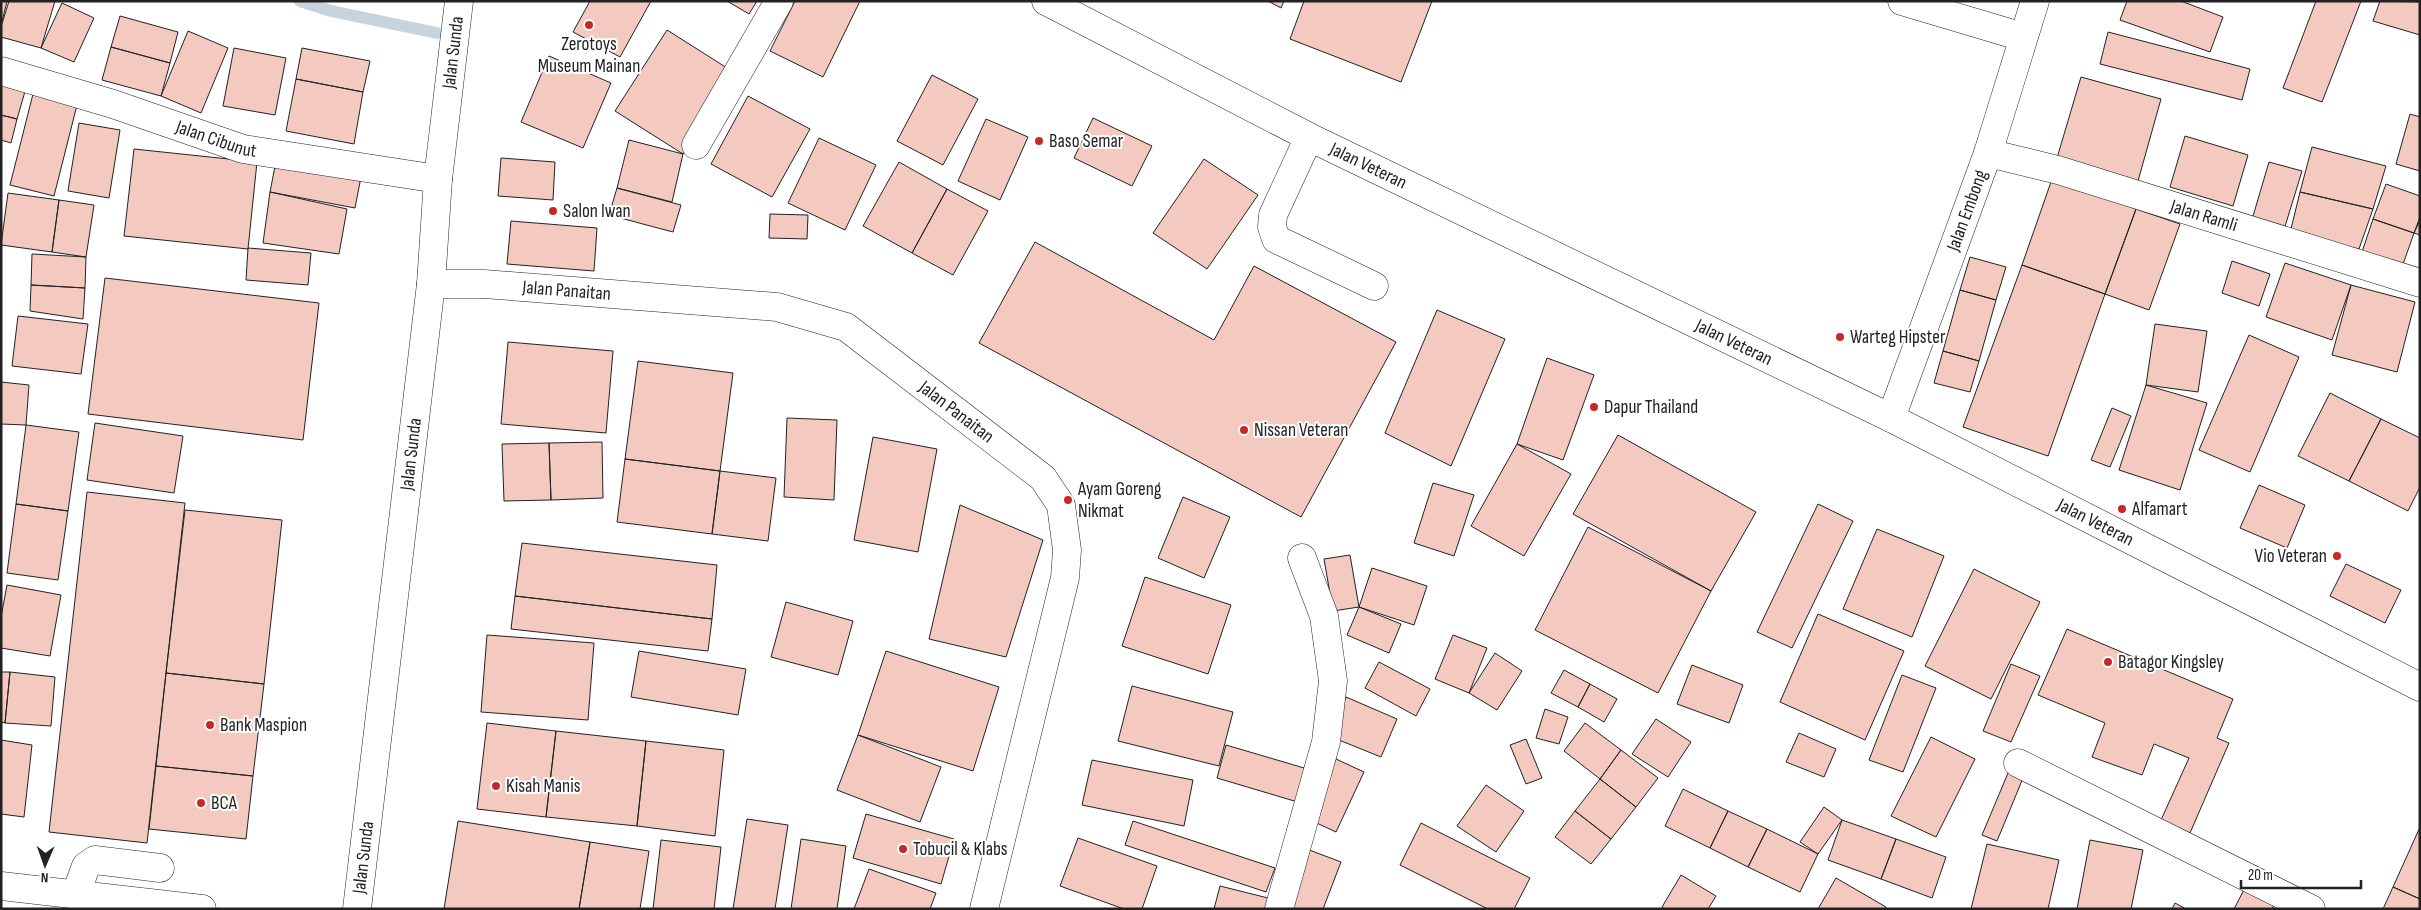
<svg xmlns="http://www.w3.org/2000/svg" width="2421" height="910" font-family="'Sofia Sans Condensed',sans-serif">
  <rect width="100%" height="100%" fill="#fff"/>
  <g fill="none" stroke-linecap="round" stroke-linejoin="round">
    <path stroke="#c7d3dd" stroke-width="12" d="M300,1L331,11L437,33"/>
  </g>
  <path fill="#f3c9c0" stroke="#222" d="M1,1H7L1,26Z
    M9,1H55L41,48L1,37V27Z
    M590,1H651L620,57L573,32Z
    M727,1H757L749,14Z
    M795,1H860L823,77L770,51Z
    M1268,1H1284L1281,8Z
    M1304,1H1432L1401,82L1290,39Z
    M2127,1H2181L2223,17L2210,52L2120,20Z
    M2316,1H2361L2322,102L2283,88Z
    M2380,1L2420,2V35L2373,21Z
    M62,3L94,18L74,62L41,48Z
    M120,16L178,32L170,63L111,47Z
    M667,30L735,73L683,154L615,111Z
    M188,31L228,48L201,113L161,96Z
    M2108,32L2250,69L2242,100L2100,64Z
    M111,47L170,63L161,96L102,80Z
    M234,48L286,58L275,115L223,106Z
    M302,48L370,61L363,92L296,79Z
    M549,56L611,83L583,148L521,122Z
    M1,74L28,81L17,119L1,115Z
    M932,75L978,99L943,165L897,141Z
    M2081,77L2161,99L2138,181L2057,158Z
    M296,79L363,92L354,144L286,131Z
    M34,90L78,101L54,196L10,185Z
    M748,96L810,129L772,197L711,164Z
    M2410,114L2420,117V171L2396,164Z
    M1,115L17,119L11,143L1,140Z
    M1093,118L1152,146L1132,186L1074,158Z
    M986,119L1028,137L1000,200L958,181Z
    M79,123L120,130L109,198L68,191Z
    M2185,136L2248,155L2233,206L2170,187Z
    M819,138L876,165L845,230L788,203Z
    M629,140L683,154L672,202L617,188Z
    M2312,147L2386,166L2373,209L2300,192Z
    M134,149L257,162L248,249L124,236Z
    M501,158L555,162L553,200L498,196Z
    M1204,159L1258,195L1207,269L1153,233Z
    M276,161L361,177L355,208L270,192Z
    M899,162L947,189L912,253L863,226Z
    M2269,162L2302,171L2283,233L2251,223Z
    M2052,179L2136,209L2105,294L2022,265Z
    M2386,184L2420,196V217L2414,233L2373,219Z
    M617,188L681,205L673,232L609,215Z
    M947,189L988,211L953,275L912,253Z
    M270,192L347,209L339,254L263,243Z
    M2300,192L2373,209L2359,249L2290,233Z
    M8,193L59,200L52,252L1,245Z
    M59,200L94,205L86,257L52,252Z
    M2136,209L2180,224L2149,310L2105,294Z
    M770,214L808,215L807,239L769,238Z
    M2373,219L2414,233L2401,270L2361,255Z
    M2420,220V235L2414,233Z
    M511,221L597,228L594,271L507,264Z
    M1035,242L1214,340L1254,266L1396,342L1301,517L979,343Z
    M248,248L311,253L308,285L246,280Z
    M32,254L86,257L85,288L31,285Z
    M1970,257L2006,267L1996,300L1960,290Z
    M2232,261L2270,274L2259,306L2222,293Z
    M2285,263L2351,285L2332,340L2266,317Z
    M2022,265L2105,294L2048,456L1963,427Z
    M105,278L319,303L303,440L88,414Z
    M31,285L85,288L83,319L30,311Z
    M2351,285L2415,302L2397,372L2332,355Z
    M1960,290L1996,300L1979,361L1943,351Z
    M1437,310L1505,339L1451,466L1385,433Z
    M18,316L88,324L81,374L12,366Z
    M2155,324L2207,331L2198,392L2146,385Z
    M2249,335L2299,357L2250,472L2199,450Z
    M508,342L613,351L606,433L501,424Z
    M1943,351L1979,361L1970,392L1934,383Z
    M1547,358L1594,375L1563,460L1517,444Z
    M638,361L733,373L720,471L625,459Z
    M1,382L29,385L26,425L1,424Z
    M2146,385L2207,403L2180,490L2119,470Z
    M2330,393L2381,419L2349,481L2298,456Z
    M2112,408L2131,416L2110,467L2091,460Z
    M787,418L837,420L834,500L784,497Z
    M2381,419L2420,438V487L2408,511L2349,481Z
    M95,423L183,436L174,493L87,480Z
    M26,425L79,432L68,511L16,504Z
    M1618,435L1756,512L1711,591L1573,514Z
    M873,437L937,449L918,552L854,540Z
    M602,442L603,498L551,500L549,443Z
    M549,443L551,500L504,501L502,444Z
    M1517,444L1571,474L1524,556L1471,526Z
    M625,459L720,471L712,534L617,522Z
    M720,471L776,478L768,541L712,534Z
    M1433,483L1474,495L1454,556L1414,543Z
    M2259,485L2305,505L2287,548L2240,528Z
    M87,492L185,503L147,843L49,832Z
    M1183,497L1230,517L1204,578L1158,558Z
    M16,504L68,511L58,580L7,573Z
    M1818,504L1853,521L1792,648L1757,632Z
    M960,505L1043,540L1006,657L929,639Z
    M185,510L282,520L264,684L166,673Z
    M1588,527L1711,591L1658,693L1535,630Z
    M1877,529L1944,556L1912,637L1843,609Z
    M522,543L717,565L712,619L515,596Z
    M1350,555L1359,607L1333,611L1324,559Z
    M2346,564L2401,590L2385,623L2330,596Z
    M1372,568L1427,586L1414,625L1359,607Z
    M1974,569L2040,602L1991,699L1925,666Z
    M1145,577L1231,605L1208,674L1122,646Z
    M7,585L61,595L50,656L1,648V617Z
    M515,596L712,619L708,651L511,629Z
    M786,602L853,621L838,675L771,657Z
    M1359,607L1401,624L1389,653L1347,635Z
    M1818,614L1904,651L1865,740L1780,702Z
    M2067,629L2233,699L2217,738L2229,743L2190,833L2161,820L2189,758L2154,744L2142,775L2092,757L2105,723L2038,695Z
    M487,635L594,643L588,720L481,712Z
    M1453,635L1487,648L1469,693L1435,679Z
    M639,651L746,669L738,715L631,697Z
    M886,651L999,687L973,771L858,735Z
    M1495,653L1522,671L1497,710L1469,693Z
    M1379,662L1430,689L1416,716L1365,688Z
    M2011,664L2040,676L2011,742L1983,731Z
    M1692,665L1743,685L1729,723L1677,704Z
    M1564,670L1590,684L1578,707L1551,693Z
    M1,672H10L5,723L1,722Z
    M10,672L55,677L51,726L5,723Z
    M166,673L264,684L253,776L156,766Z
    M1902,675L1936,688L1903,772L1869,760Z
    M1590,684L1617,699L1604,722L1578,707Z
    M1132,686L1233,712L1219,766L1118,741Z
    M1346,697L1397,719L1381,757L1329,736Z
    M1545,709L1568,717L1559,744L1536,738Z
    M1656,719L1691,742L1668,777L1632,754Z
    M487,723L556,731L546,817L477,809Z
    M1585,723L1621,750L1600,779L1564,751Z
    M556,731L646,741L637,826L546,817Z
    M1799,733L1836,749L1824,777L1786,762Z
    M858,735L941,767L920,822L837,790Z
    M1931,737L1975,759L1936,837L1891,816Z
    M1526,739L1542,778L1526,784L1510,745Z
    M1,740L32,745L24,817L1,814Z
    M646,741L724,750L715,836L637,826Z
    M1226,745L1311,770L1301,803L1217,778Z
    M1621,750L1658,778L1636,807L1600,779Z
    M1336,759L1364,772L1336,832L1308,819Z
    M1092,760L1193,780L1184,826L1082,805Z
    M156,766L253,776L246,839L149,829Z
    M2008,773L2023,778L1997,841L1982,835Z
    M1600,779L1636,807L1611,839L1575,811Z
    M1486,785L1524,811L1496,852L1457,826Z
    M1683,789L1728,811L1710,848L1665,826Z
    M1824,807L1842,820L1818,854L1800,842Z
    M1575,811L1611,839L1591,864L1555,837Z
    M1728,811L1767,829L1748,867L1710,848Z
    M866,814L954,839L941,884L853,858Z
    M747,819L788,825L775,909H733Z
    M1842,820L1896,839L1881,879L1828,860Z
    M458,821L590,842L579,909H444Z
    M1133,821L1275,868L1266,892L1125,845Z
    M1421,823L1530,878L1514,909H1488L1400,865Z
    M2420,827V899L2393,887Z
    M1767,829L1818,854L1800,892L1748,867Z
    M1078,838L1157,866L1142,909H1124L1060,886Z
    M801,839L846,846L837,909H791Z
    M1896,839L1946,857L1932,898L1881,879Z
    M661,840L721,847L714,909H653Z
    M2090,840L2143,850L2131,909H2077Z
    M590,842L649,851L640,909H579Z
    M1987,844L2059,860L2048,909H1971Z
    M1304,848L1341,862L1323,909H1281Z
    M869,869L936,893L930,909H854Z
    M1681,875L1716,896L1708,909H1665L1662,907Z
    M1836,878L1886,907L1885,909H1818Z
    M2247,884L2277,900L2272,909H2234Z
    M1220,886L1268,898L1265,909H1214Z
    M2393,887L2420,899V909H2383Z
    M2175,903L2186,909H2172Z"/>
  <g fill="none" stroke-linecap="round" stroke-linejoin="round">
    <g stroke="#222" stroke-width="29">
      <g id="minor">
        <path d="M1902,1L2023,37"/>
        <path id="s1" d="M1,71L113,104L243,149L438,179"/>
        <path d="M1309,137L1273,215L1272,227L1276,239L1374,286"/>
        <path d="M696,145L779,1"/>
        <path id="s2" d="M1988,153L2058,170L2420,283"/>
        <path id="s3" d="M431,284H484L777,307L846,327L1043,478L1061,505L1067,550L1065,578L984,909"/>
        <path id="s4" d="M1891,418L1988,153L2035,1"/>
        <path d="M2018,763L2311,909"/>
        <path d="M1,886L202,909"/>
        <path d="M76,894L86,866L95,860L160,868"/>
        <path id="s5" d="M357,909L431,284L438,179L459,1"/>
        <path d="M1279,909L1326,742L1333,681L1324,616L1302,558"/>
      </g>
    </g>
    <g stroke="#222" stroke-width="29">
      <g id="major">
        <path id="s6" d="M1046,1L1309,137L1891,418L2420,687"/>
      </g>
    </g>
    <use href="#minor" stroke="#fff" stroke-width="28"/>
    <use href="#major" stroke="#fff" stroke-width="28"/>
  </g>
  <g fill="#c62828" stroke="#fff" stroke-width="2">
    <circle cx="589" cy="25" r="5"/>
    <circle cx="1039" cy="141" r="5"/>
    <circle cx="553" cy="211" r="5"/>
    <circle cx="1840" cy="337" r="5"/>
    <circle cx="1594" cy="407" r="5"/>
    <circle cx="1244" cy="430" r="5"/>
    <circle cx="1068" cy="500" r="5"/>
    <circle cx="2122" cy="509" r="5"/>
    <circle cx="2337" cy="556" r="5"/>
    <circle cx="2108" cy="662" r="5"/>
    <circle cx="210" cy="725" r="5"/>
    <circle cx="496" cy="786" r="5"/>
    <circle cx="201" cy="803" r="5"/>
    <circle cx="903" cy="849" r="5"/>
  </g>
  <g text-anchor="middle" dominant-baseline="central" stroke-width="4" stroke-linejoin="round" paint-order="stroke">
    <g font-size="19" fill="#222" stroke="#fff" text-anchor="start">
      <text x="589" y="44" text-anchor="middle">Zerotoys<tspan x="589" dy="22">Museum Mainan</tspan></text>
      <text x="1049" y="141">Baso Semar</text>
      <text x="563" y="211">Salon Iwan</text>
      <text x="1850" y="337">Warteg Hipster</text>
      <text x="1604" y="407">Dapur Thailand</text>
      <text x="1254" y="430">Nissan Veteran</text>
      <text x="1078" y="489">Ayam Goreng<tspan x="1078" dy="22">Nikmat</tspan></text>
      <text x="2132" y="509">Alfamart</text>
      <text x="2327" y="556" text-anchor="end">Vio Veteran</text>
      <text x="2118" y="662">Batagor Kingsley</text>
      <text x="220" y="725">Bank Maspion</text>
      <text x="506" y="786">Kisah Manis</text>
      <text x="211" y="803">BCA</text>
      <text x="913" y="849">Tobucil &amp; Klabs</text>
    </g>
    <g font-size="19" fill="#222" stroke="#fff">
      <text stroke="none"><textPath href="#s5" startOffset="862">Jalan Sunda</textPath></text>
      <text stroke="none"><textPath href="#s1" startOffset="226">Jalan Cibunut</textPath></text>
      <text stroke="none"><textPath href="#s6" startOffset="362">Jalan Veteran</textPath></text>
      <text stroke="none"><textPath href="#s4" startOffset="221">Jalan Embong</textPath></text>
      <text stroke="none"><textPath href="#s2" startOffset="225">Jalan Ramli</textPath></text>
      <text stroke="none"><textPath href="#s3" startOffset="136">Jalan Panaitan</textPath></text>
      <text stroke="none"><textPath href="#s6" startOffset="768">Jalan Veteran</textPath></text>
      <text stroke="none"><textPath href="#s3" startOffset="558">Jalan Panaitan</textPath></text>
      <text stroke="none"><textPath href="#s5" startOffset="458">Jalan Sunda</textPath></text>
      <text stroke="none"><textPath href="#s6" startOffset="1172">Jalan Veteran</textPath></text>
      <text stroke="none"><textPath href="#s5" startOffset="52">Jalan Sunda</textPath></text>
    </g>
  </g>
  <rect width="2421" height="910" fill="none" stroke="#222222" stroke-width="5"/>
  <g transform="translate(45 865) rotate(182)" stroke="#ffffff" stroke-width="4" paint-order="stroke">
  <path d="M0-4L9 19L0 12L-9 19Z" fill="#222222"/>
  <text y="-8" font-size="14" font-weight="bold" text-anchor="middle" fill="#222222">N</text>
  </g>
  <path d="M2241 880v8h120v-8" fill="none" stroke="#222222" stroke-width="2.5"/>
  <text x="2248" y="880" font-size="15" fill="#222222" stroke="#ffffff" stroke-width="4" paint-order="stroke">20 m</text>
</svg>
